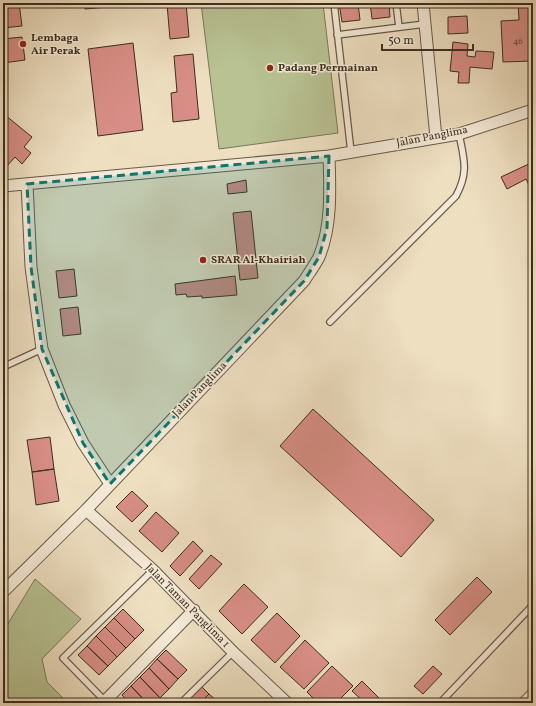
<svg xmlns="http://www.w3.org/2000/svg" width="536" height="706" font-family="Vollkorn,serif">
  <rect width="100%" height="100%" fill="#eedfc1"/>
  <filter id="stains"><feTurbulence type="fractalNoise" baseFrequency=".005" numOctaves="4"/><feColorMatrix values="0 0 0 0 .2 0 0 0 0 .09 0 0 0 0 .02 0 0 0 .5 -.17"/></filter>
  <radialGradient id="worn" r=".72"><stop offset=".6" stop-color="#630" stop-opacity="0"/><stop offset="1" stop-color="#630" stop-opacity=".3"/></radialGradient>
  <path fill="#b8c293" stroke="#79785a" d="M201,3H323L338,133L219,149Z
    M35,579L81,619L42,659L47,682L68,703H3V636L6,627Z"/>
  <path fill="#d88e86" stroke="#3a2e20" d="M19,3L22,26L3,28V4Z
    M84,3H129L130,5L85,9Z
    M186,3L189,37L170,39L167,4Z
    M339,3H358L360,20L342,22Z
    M370,3H389L390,17L372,19Z
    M518,3H533V61L503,62L501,21L519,20Z
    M467,16L468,33L448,34V17Z
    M22,37L25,60L3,63V39Z
    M453,42L468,44L467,56L475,57L476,51L494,52L492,69L470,67L469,83H458L459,72L450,71Z
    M133,43L143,130L98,136L88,49Z
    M193,54L199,119L173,122L171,93L177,92L174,56Z
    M5,115L32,137L24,147L31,153L22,164L15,157L7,166L3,163V117Z
    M533,162V186L530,187L526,179L507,189L501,177Z
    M246,180L247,192L228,194L227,184Z
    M251,211L258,278L240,280L233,213Z
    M74,269L77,296L59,298L56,271Z
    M235,276L237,295L202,298V296L187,297L186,294L176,295L175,284Z
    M78,307L81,334L63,336L60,309Z
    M3,325L6,355L3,356Z
    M313,409L434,520L401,557L280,446Z
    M50,437L54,469L32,472L27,440Z
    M54,469L59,501L36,505L32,472Z
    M132,491L148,506L132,522L116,507Z
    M156,512L179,533L162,552L139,531Z
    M193,541L203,551L180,576L170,566Z
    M211,555L222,564L199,589L189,579Z
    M477,577L492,592L450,635L435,620Z
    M244,584L268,607L242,634L219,611Z
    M123,609L144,630L135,639L114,618Z
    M277,613L300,636L275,663L251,640Z
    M114,618L135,639L126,648L105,627Z
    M105,627L126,648L117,657L96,636Z
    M96,636L117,657L108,666L87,646Z
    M305,640L329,663L304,689L280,667Z
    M87,646L108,666L99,675L78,655Z
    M166,650L187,670L178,679L157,659Z
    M157,659L178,679L169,689L149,668Z
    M332,666L353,686L336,703H318L307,692Z
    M433,666L442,674L423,694L414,686Z
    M149,668L169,689L160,698L140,677Z
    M140,677L160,698L155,703H147L131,686Z
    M362,681L384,703H365L352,691Z
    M131,686L147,703H129L122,695Z
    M201,686L209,694L200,703H185Z
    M209,694L217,701L216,703H200Z"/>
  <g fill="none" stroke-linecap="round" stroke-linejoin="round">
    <g stroke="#675a48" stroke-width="8">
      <path id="service" d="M334,3L351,152
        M396,3L399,27
        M337,35L425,24
        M330,322L456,196C469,172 464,159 459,134
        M3,367L42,349
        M105,701L63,658L153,570
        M181,703L233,652
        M440,703L533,605"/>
    </g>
    <g stroke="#675a48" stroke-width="13">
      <path id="minor" d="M423,3L436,138
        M27,184L31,267L42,349L64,405L83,443L110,484
        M3,186L329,156L459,134L533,110
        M86,510L153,570L233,652L287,703
        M3,592L86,510L304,281C309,273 315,265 319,257C332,226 330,189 329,156
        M105,703V701L194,610
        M524,703L533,694"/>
    </g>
    <use href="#service" stroke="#f4ead7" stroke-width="5.5"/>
    <use href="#minor" stroke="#f4ead7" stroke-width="11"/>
  </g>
  <path fill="#0f766e" fill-opacity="0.2" stroke="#0f766e" stroke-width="3" stroke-dasharray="8 5" stroke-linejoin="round" d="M329,156L327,228L319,257L304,281L110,484L83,443L42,349L31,267L27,184Z"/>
  <g fill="#8f2418" stroke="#f4ead7" stroke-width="1.5">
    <circle cx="23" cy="44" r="4"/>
    <circle cx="270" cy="68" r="4"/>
    <circle cx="203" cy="260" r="4"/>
  </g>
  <g text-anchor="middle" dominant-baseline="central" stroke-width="3" stroke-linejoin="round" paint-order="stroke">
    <g font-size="9" fill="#62463a">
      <text x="518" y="41">46</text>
    </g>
    <g font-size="11" font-weight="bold" fill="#3a2e20" stroke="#f4ead7" text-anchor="start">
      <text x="31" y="38">Lembaga<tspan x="31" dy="13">Air Perak</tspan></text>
      <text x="278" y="68">Padang Permainan</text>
      <text x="211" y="260">SRAR Al-Khairiah</text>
    </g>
    <g font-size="11" fill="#3a2e20" stroke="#f4ead7">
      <text transform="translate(432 137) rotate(-11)">Jalan Panglima</text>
      <text transform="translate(200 390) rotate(-46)">Jalan Panglima</text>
      <text transform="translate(187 606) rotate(45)">Jalan Taman Panglima 1</text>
    </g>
  </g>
  <rect width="536" height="706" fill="none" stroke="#eedfc1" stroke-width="16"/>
  <rect x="4" y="4" width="528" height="698" fill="none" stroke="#3a2e20" stroke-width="2"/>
  <rect x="8" y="8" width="520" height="690" fill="none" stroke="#3a2e20"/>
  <path d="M382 44v6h91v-6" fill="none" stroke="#3a2e20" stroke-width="2"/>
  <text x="388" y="44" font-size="12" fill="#3a2e20" stroke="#f4ead7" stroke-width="3" paint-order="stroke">50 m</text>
  <rect width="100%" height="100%" filter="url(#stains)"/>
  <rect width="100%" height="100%" fill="url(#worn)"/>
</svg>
